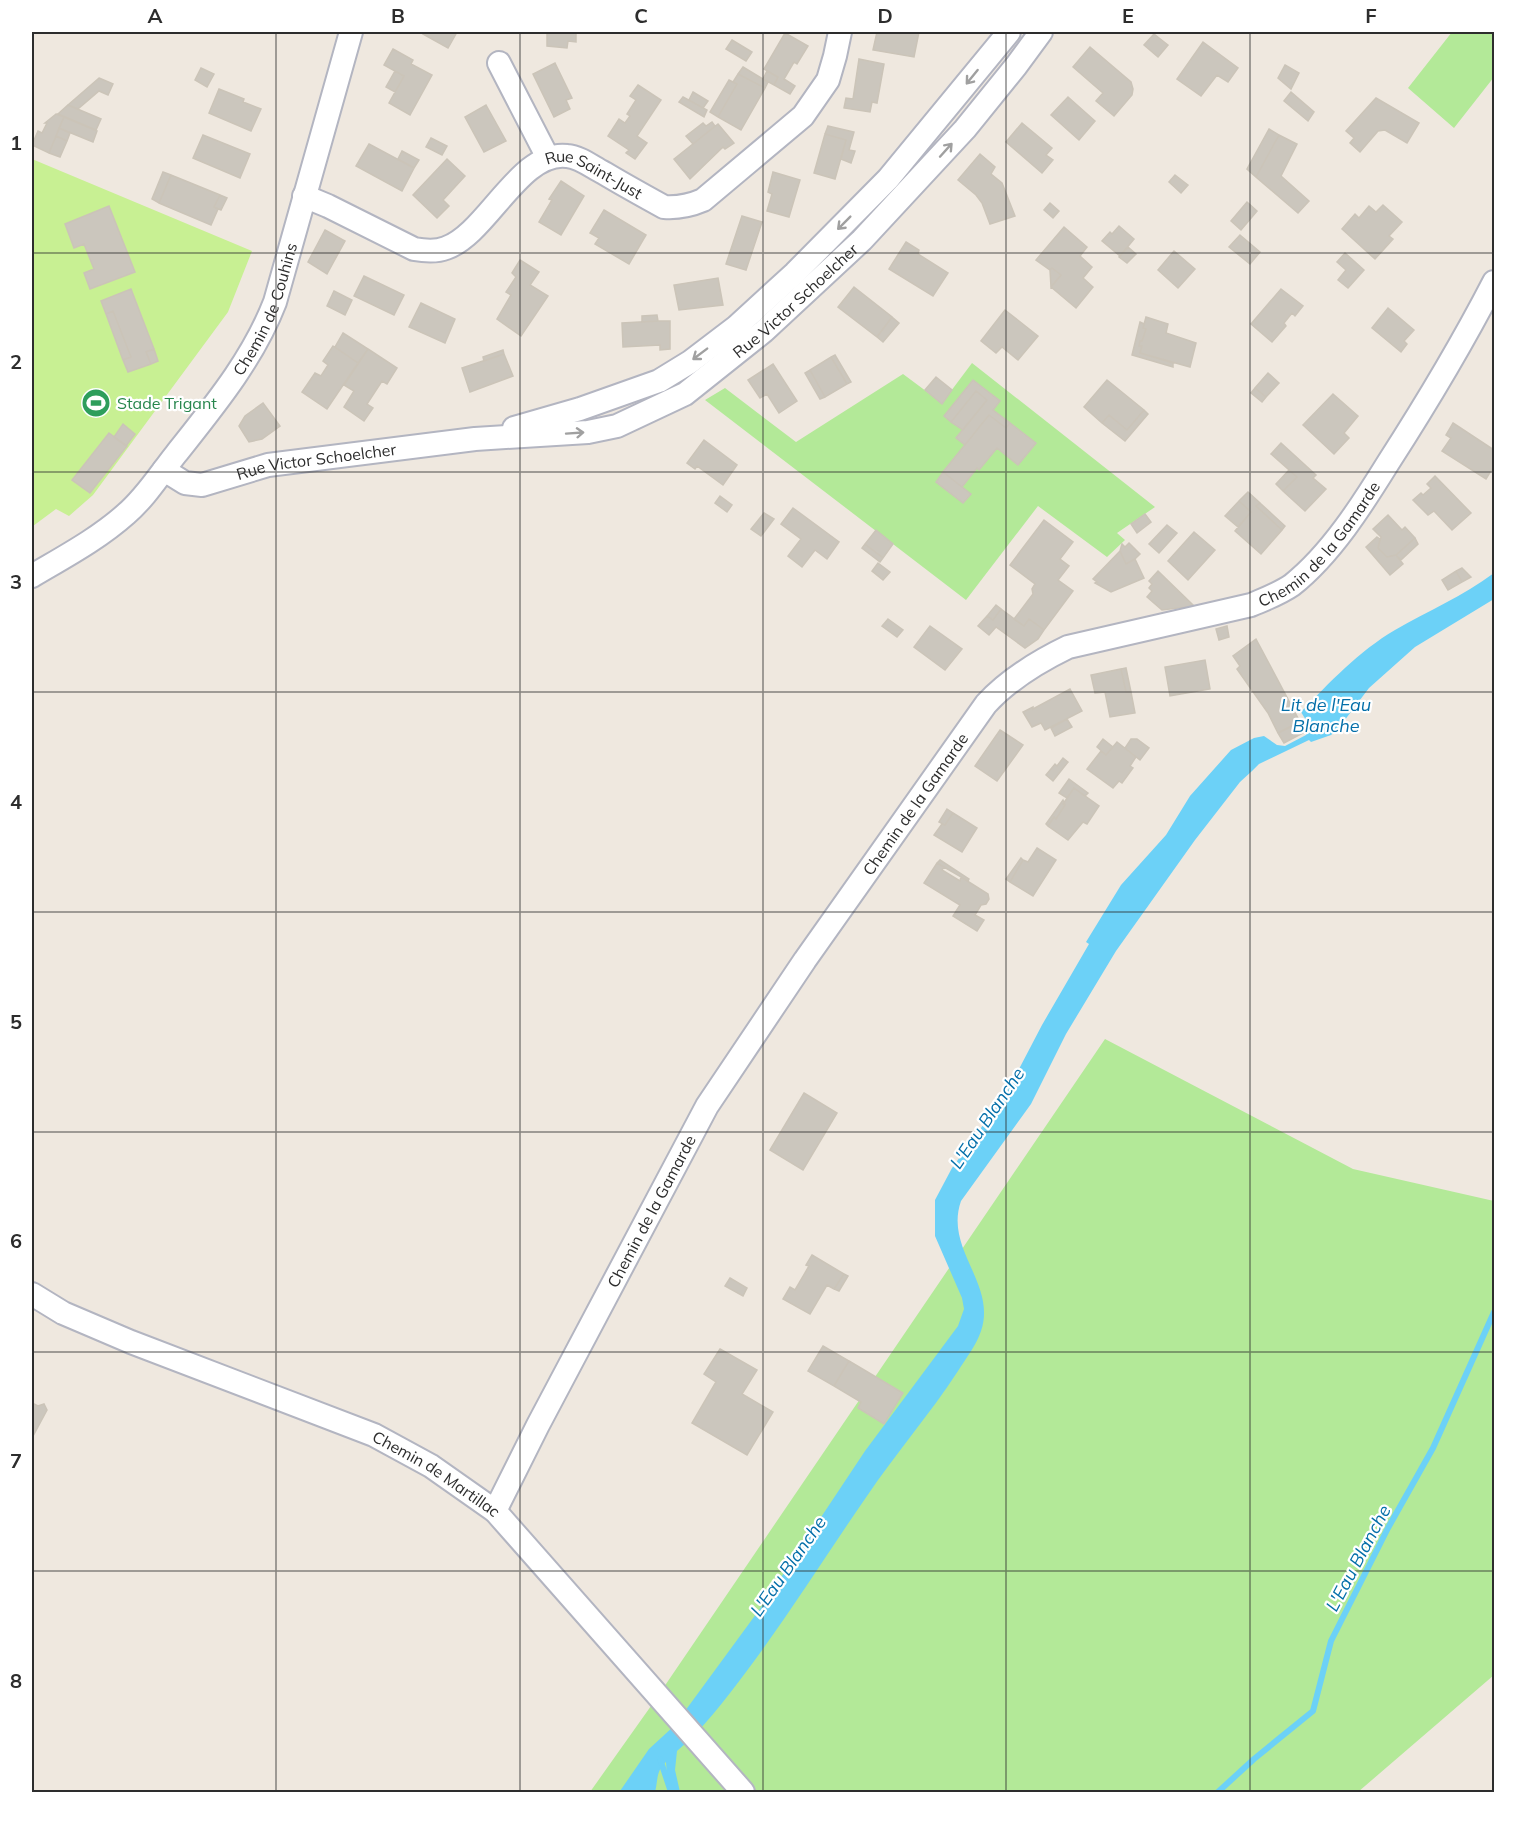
<svg xmlns="http://www.w3.org/2000/svg" width="1526" height="1824" font-family="Mulish,sans-serif">
  <rect width="100%" height="100%" fill="#efe8df"/>
  <path fill="#b3e998" d="M1452,32H1494V77L1454,128L1408,88Z
    M972,363L1155,507L1117,533L1125,540L1107,557L1038,506L966,600L705,400L725,388L796,442L903,374L942,403Z
    M1105,1039L1353,1169L1494,1201V1675L1358,1792H590L651,1706Z"/>
  <path fill="#c8f093" d="M32,159L252,251L228,312L93,495L69,516L56,509L33,526L32,543Z"/>
  <path fill="#6cd1f7" d="M1494,573V599L1415,647L1369,688L1338,729L1331,735L1311,742L1309,740L1259,764L1252,771L1240,782L1195,840L1116,951L1066,1034L1031,1104L961,1201C944,1249 997,1284 981,1331C976,1346 966,1358 958,1371C930,1414 896,1453 867,1496C826,1555 789,1615 746,1672C725,1700 703,1729 677,1751L675,1770L680,1792H668L666,1762C656,1770 658,1781 655,1792H622L620,1791L649,1749L674,1726L762,1606L865,1451L958,1326L964,1309L962,1298L935,1236V1200L952,1168L1007,1092L1042,1025L1089,944L1086,942L1121,885L1166,835L1190,796L1231,750L1254,738L1264,736L1277,745L1285,746L1306,735L1309,725L1301,712C1329,683 1359,651 1395,630C1428,611 1463,596 1494,573Z"/>
  <g fill="none" stroke-linecap="round" stroke-linejoin="round">
    <path stroke="#6cd1f7" stroke-width="6" d="M660,1759L671,1792
      M1218,1792L1254,1759L1313,1711L1331,1641L1388,1528L1433,1448L1494,1312"/>
  </g>
  <path fill="#cbc6bd" stroke="#cbc4b8" stroke-width="1.5" d="M425,32H457L448,48L423,34Z
    M547,32H576V42L568,41L567,48L547,46Z
    M877,32H919L914,57L873,50Z
    M785,33L808,46L797,64L794,62L784,79L795,86L790,94L774,85L778,77L764,69Z
    M1154,34L1168,45L1158,57L1144,45Z
    M732,40L752,52L746,61L726,49Z
    M1203,42L1238,68L1228,82L1217,75L1201,96L1177,79Z
    M1090,47L1131,82L1133,89L1132,95L1114,116L1096,101L1103,93L1073,67Z
    M393,49L413,60L411,64L432,75L410,115L389,103L404,76L384,65Z
    M859,59L884,64L877,103L872,102L870,112L844,108L846,98L853,99Z
    M555,63L572,98L566,100L570,109L554,117L533,74Z
    M1285,65L1299,73L1291,89L1278,78Z
    M743,67L768,82L765,88L738,74Z
    M201,68L214,74L207,87L195,80Z
    M395,71L404,76L395,92L386,87Z
    M767,71L778,77L774,85L763,79Z
    M738,74L765,88L741,130L718,117L737,84L733,82Z
    M99,78L113,84L108,95L99,91L78,109L68,105Z
    M729,80L737,84L718,117L710,112Z
    M638,85L661,100L637,136L647,143L635,159L626,153L629,150L608,136L619,119L625,123L630,116L627,114L636,100L630,96Z
    M219,89L244,99L243,102L261,109L251,131L209,113Z
    M693,92L708,101L703,108L689,100Z
    M1291,92L1314,112L1308,121L1284,101Z
    M683,97L707,110L704,117L679,102Z
    M1068,97L1095,121L1079,140L1051,115Z
    M1376,98L1419,123L1407,143L1385,130L1378,131L1360,152L1350,143L1354,138L1346,131Z
    M68,105L101,119L96,130L58,114Z
    M486,105L506,141L484,152L465,117Z
    M56,114L64,117L49,153L32,145L38,131L42,133L47,123H45Z
    M64,117L97,131L93,142L59,128Z
    M712,122L715,126L693,144L686,136L703,123L706,126Z
    M1022,123L1052,148L1046,155L1053,160L1042,173L1006,142Z
    M718,124L734,143L725,149L723,147L690,179L674,159Z
    M828,126L854,132L849,150L855,151L851,163L841,159L846,140L825,134Z
    M59,128L70,133L67,141L56,136Z
    M1269,129L1279,135L1256,177L1247,169Z
    M825,134L846,140L835,179L814,173Z
    M203,135L250,154L240,178L193,158Z
    M1279,135L1297,144L1281,176L1309,201L1298,213L1256,177Z
    M56,136L67,141L60,157L49,153Z
    M431,138L447,146L442,155L426,147Z
    M369,144L414,168L402,191L356,166Z
    M402,151L419,160L414,168L398,159Z
    M980,154L995,167L991,174L1002,183L1015,216L990,224L982,203L976,195L958,180Z
    M447,159L465,176L443,200L449,206L437,218L413,195Z
    M163,172L171,175L159,203L152,199Z
    M773,172L800,180L789,217L767,211L772,194L768,192Z
    M171,175L220,195L214,207L218,209L211,225L159,203Z
    M1175,175L1188,185L1181,193L1169,182Z
    M561,181L584,196L561,235L539,222L552,200L549,199Z
    M220,195L227,198L221,210L214,207Z
    M1247,202L1257,211L1241,230L1231,221Z
    M1050,203L1059,211L1053,218L1044,210Z
    M1383,205L1402,222L1389,236L1393,239L1375,259L1342,229L1355,214L1359,218L1369,206L1376,212Z
    M109,206L135,272L90,289L84,273L94,269L84,244L74,248L65,224Z
    M604,210L646,235L629,264L595,244L599,238L590,233Z
    M742,216L762,222L746,270L726,264Z
    M1119,226L1134,239L1120,256L1102,241L1110,232L1112,234Z
    M1064,227L1087,247L1080,256L1092,267L1083,278L1093,287L1076,308L1051,287L1061,275L1052,268L1050,270L1036,260Z
    M325,230L345,241L327,274L308,262Z
    M1240,235L1260,252L1250,264L1229,247Z
    M906,242L919,250L918,254L948,273L933,296L889,269Z
    M1128,247L1136,254L1127,263L1119,257Z
    M1174,251L1195,269L1178,288L1158,270Z
    M1345,253L1364,270L1348,288L1338,280L1346,270L1337,262Z
    M520,260L539,272L530,285L548,296L521,336L497,319L511,295L506,292L516,277L512,273Z
    M1052,268L1061,275L1051,287L1050,270Z
    M364,276L404,295L394,315L354,296Z
    M718,278L723,305L679,310L674,285Z
    M854,287L892,317L877,337L838,307Z
    M131,289L154,349L146,352L151,364L128,372L123,360L131,357L113,311L106,314L101,301Z
    M1281,289L1303,306L1295,316L1292,313L1284,323L1286,326L1272,342L1251,324Z
    M334,291L352,300L345,315L327,306Z
    M421,303L455,319L445,343L409,327Z
    M1388,308L1414,330L1404,341L1407,344L1401,352L1372,328Z
    M1005,310L1038,336L1018,360L1002,347L996,353L981,341Z
    M113,311L131,357L123,360L106,314Z
    M657,315L658,321L642,322V316Z
    M892,317L899,323L883,342L877,337Z
    M1146,317L1168,324L1166,333L1196,343L1190,367L1140,353L1142,346H1139L1140,341H1142L1146,329L1143,328Z
    M658,321H670V349L660,350V345L623,347L622,323Z
    M1140,322L1144,324L1143,328L1146,329L1142,341H1140L1139,346H1142L1140,353L1173,363V367L1132,355Z
    M343,333L368,349L358,363L335,347Z
    M333,346L358,363L327,409L302,392L315,373L321,376L328,365L323,361Z
    M154,349L158,361L151,364L146,352Z
    M368,349L397,368L387,384L382,381L367,404L373,408L364,421L344,407L354,391L344,385Z
    M503,350L504,354L484,361L483,357Z
    M504,354L513,376L470,392L462,368Z
    M835,355L851,382L847,384L831,357Z
    M831,357L847,384L825,397L810,370Z
    M773,364L797,401L779,413L767,394L760,398L748,380Z
    M810,370L825,397L820,399L805,373Z
    M1268,373L1279,383L1266,397L1255,388Z
    M936,377L952,390L942,404L925,390Z
    M973,380L1000,401L993,410L1010,423L1006,428L989,415L965,445L956,438L987,400L976,391L951,422L944,416Z
    M1107,380L1144,410L1127,430L1109,415L1102,423L1084,407Z
    M1255,388L1266,397L1262,402L1251,393Z
    M976,391L987,400L963,430L951,422Z
    M1333,394L1358,416L1344,433L1349,438L1334,454L1303,425Z
    M263,403L280,426L262,439L249,442L239,426L245,416Z
    M1144,410L1148,414L1125,441L1102,423L1109,415L1127,430Z
    M989,415L1006,428L1010,423L1036,443L1018,465L997,448L979,470L977,468L962,487L943,472Z
    M1453,423L1494,450V466L1486,479L1442,451L1451,438L1446,435Z
    M123,424L135,434L126,446L114,437Z
    M109,433L127,446L90,493L72,480Z
    M704,440L737,465L723,485L697,466L695,469L687,463Z
    M1281,443L1316,475L1313,478L1326,489L1305,511L1283,491L1297,477L1271,454Z
    M1289,470L1297,477L1283,491L1276,484Z
    M943,472L971,494L963,503L936,482Z
    M1435,476L1471,513L1452,530L1434,511L1428,515L1413,500L1421,493L1423,495L1431,488L1427,484Z
    M1248,492L1260,503L1256,506L1282,530L1261,554L1235,531L1251,512L1239,501Z
    M720,496L732,505L727,512L715,503Z
    M1239,501L1251,512L1238,527L1225,516Z
    M1260,503L1285,526L1282,530L1256,506Z
    M793,508L839,542L827,559L815,550L802,567L788,556L801,539L781,524Z
    M764,513L774,519L761,536L751,529Z
    M1145,514L1151,522L1137,533L1131,524Z
    M1388,515L1402,530L1405,527L1415,538L1396,555L1387,557L1378,548L1381,537L1373,529Z
    M1044,520L1073,542L1060,559L1069,566L1058,580L1073,591L1044,630L1029,619L1024,626L1014,619L1033,594L1032,589L1035,584L1010,565Z
    M1167,525L1177,533L1159,553L1149,544Z
    M876,530L893,544L883,558L865,544Z
    M1194,532L1215,550L1188,580L1168,561Z
    M1377,537L1380,539L1378,548L1387,557L1396,555L1403,564L1390,575L1366,547Z
    M1415,538L1418,544L1401,560L1396,555Z
    M1129,543L1140,554L1135,559L1126,564L1120,551L1122,544L1125,547Z
    M865,544L883,558L880,562L862,548Z
    M1120,551L1126,564L1135,559L1144,578L1111,592L1095,583L1097,582L1093,579Z
    M878,563L890,572L883,580L872,571Z
    M1462,568L1471,577L1462,582L1456,571Z
    M1158,571L1194,606L1162,610L1147,597L1152,591L1149,588L1152,584L1149,581Z
    M1456,571L1462,582L1448,590L1442,580Z
    M996,605L1001,609L993,620L987,616Z
    M1001,609L1024,626L1029,619L1044,630L1038,639L1025,648L996,627L989,635L978,626L987,616L993,620Z
    M888,619L903,630L897,637L882,626Z
    M930,626L962,649L945,670L914,647Z
    M1227,626L1229,637L1219,640L1216,629Z
    M1256,639L1300,722L1278,733L1268,713L1237,669L1240,666L1233,656Z
    M1205,660L1210,689L1170,696L1165,667Z
    M1126,668L1131,692H1126L1121,669Z
    M1121,669L1126,692H1131L1135,713L1110,717L1105,692L1095,693L1091,675Z
    M1070,689L1082,711L1045,730L1041,723L1032,727L1023,712L1033,707V709Z
    M1067,719L1072,727L1055,736L1051,728Z
    M1300,722L1305,732L1284,743L1278,733Z
    M1000,730L1023,745L997,781L975,766Z
    M1103,739L1113,747L1106,755L1097,747Z
    M1131,739H1137L1149,748L1140,760L1125,748Z
    M1117,742L1136,757L1130,766L1133,768L1122,783L1119,781L1113,788L1087,769L1101,751L1106,755Z
    M1063,758L1068,762L1053,781L1046,775L1055,764L1057,766Z
    M1069,779L1088,793L1085,796L1074,788L1067,798L1059,793Z
    M1074,788L1099,806L1087,824L1083,822L1068,840L1048,826L1054,817L1056,819L1065,805L1063,804Z
    M1063,800L1065,805L1056,819L1054,817L1048,826L1046,824Z
    M947,809L953,813L945,825L939,822Z
    M953,813L977,828L962,852L934,835L942,824L945,825Z
    M1037,848L1056,860L1033,896L1010,882L1023,860L1028,862Z
    M1021,858L1023,860L1010,882L1006,879Z
    M940,860L969,879L968,881L937,863Z
    M937,863L944,867L942,870L960,881L961,877L988,894L989,899L986,904L981,905L975,915L984,920L977,931L953,916L960,905L924,883Z
    M804,1093L837,1113L803,1170L770,1150Z
    M812,1255L844,1274L834,1289L827,1285L810,1314L783,1299L790,1287L795,1290L809,1266L806,1265Z
    M844,1274L848,1276L839,1291L834,1289Z
    M730,1278L747,1288L743,1296L725,1286Z
    M823,1346L849,1361L834,1386L808,1371Z
    M720,1349L757,1370L742,1394L773,1412L747,1455L692,1423L716,1382L704,1374Z
    M849,1361L903,1393L884,1424L858,1408L861,1402L834,1386Z
    M32,1403L38,1406L44,1404L47,1410L32,1438Z"/>
  <g fill="none" stroke-linecap="round" stroke-linejoin="round">
    <g stroke="#b3b5c1" stroke-width="26">
      <g id="minor">
        <path d="M499,63L548,158"/>
        <path id="s1" d="M304,196L328,206L414,249C425,251 436,252 446,248C487,234 520,150 567,156C580,157 592,167 604,173C624,185 644,196 664,207C678,208 689,206 703,200L803,116L828,80L835,56L840,32"/>
        <path d="M514,428L580,409L659,381L690,362L736,327L795,273L888,179L1009,32"/>
        <path id="s2" d="M164,470L185,483L202,485L268,465L475,439L588,432L617,426L685,394L764,331L862,240L965,129L1016,66L1041,32"/>
        <path id="s3" d="M32,576C64,557 98,539 126,514C146,497 160,474 176,454C214,406 253,359 275,302L351,32"/>
        <path id="s4" d="M32,1294L63,1313L131,1342L374,1435L431,1466L495,1511L743,1792"/>
        <path id="s5" d="M495,1511L538,1425L707,1106L805,960L986,704C1009,679 1037,662 1068,647L1251,605C1265,599 1279,594 1292,585C1331,554 1362,505 1388,463C1426,404 1462,344 1494,282"/>
      </g>
    </g>
    <use href="#minor" stroke="#fff" stroke-width="22"/>
  </g>
  <defs><path id="oneway-shaft" d="M-6 0H5M1.5-3L5.5 0L1.5 3" fill="none" stroke-width="1.6" stroke-linecap="round" stroke-linejoin="round" transform="scale(1.5)"/></defs>
  <g stroke="#a0a0a0">
    <use href="#oneway-shaft" transform="translate(972 77) rotate(129)"/>
    <use href="#oneway-shaft" transform="translate(946 150) rotate(-48)"/>
    <use href="#oneway-shaft" transform="translate(844 223) rotate(135)"/>
    <use href="#oneway-shaft" transform="translate(700 354) rotate(143)"/>
    <use href="#oneway-shaft" transform="translate(575 433) rotate(-4)"/>
  </g>
  <path fill="none" stroke="#2d2d2d" stroke-width="1.5" stroke-opacity="0.55" d="M276,32V1792M520,32V1792M763,32V1792M1006,32V1792M1250,32V1792M32,253H1494M32,472H1494M32,692H1494M32,912H1494M32,1132H1494M32,1352H1494M32,1571H1494"/>
  <defs>
    <g id="stadium-disc" transform="scale(1.5)"><circle r="9.5" fill="#2e9e5b" stroke="#fff"/><path d="M0-5a6.5 5 0 1 0 0 10a6.5 5 0 1 0 0-10ZM-3.5-1.8h7v3.6h-7Z" fill="#fff"/></g>
  </defs>
  <g fill-rule="evenodd">
    <use href="#stadium-disc" x="96" y="403"/>
  </g>
  <g text-anchor="middle" dominant-baseline="central" stroke-width="4.5" stroke-linejoin="round" paint-order="stroke">
    <g font-size="16" fill="#2d2d2d" stroke="#fff">
      <text stroke="none"><textPath href="#s1" startOffset="342">Rue Saint-Just</textPath></text>
      <text stroke="none"><textPath href="#s2" startOffset="682">Rue Victor Schoelcher</textPath></text>
      <text stroke="none"><textPath href="#s3" startOffset="363">Chemin de Couhins</textPath></text>
      <text stroke="none"><textPath href="#s2" startOffset="159">Rue Victor Schoelcher</textPath></text>
      <text stroke="none"><textPath href="#s5" startOffset="1328">Chemin de la Gamarde</textPath></text>
      <text stroke="none"><textPath href="#s5" startOffset="824">Chemin de la Gamarde</textPath></text>
      <text stroke="none"><textPath href="#s5" startOffset="338">Chemin de la Gamarde</textPath></text>
      <text stroke="none"><textPath href="#s4" startOffset="444">Chemin de Martillac</textPath></text>
    </g>
    <g font-size="16" fill="#27864d" stroke="#fff" text-anchor="start">
      <text x="117" y="403">Stade Trigant</text>
    </g>
    <g font-size="18" font-style="italic" fill="#046fa9" stroke="#fff">
      <text x="1326" y="704">Lit de l'Eau<tspan x="1326" dy="21">Blanche</tspan></text>
      <text transform="translate(987 1118) rotate(-56)">L'Eau Blanche</text>
      <text transform="translate(1358 1558) rotate(-62)">L'Eau Blanche</text>
      <text transform="translate(788 1566) rotate(-55)">L'Eau Blanche</text>
    </g>
  </g>
  <rect width="1526" height="1824" fill="none" stroke="#ffffff" stroke-width="66"/>
  <rect x="33" y="33" width="1460" height="1758" fill="none" stroke="#2d2d2d" stroke-width="2"/>
  <g font-size="20" text-anchor="middle" font-weight="bold" fill="#2d2d2d">
    <text x="155" y="23">A</text>
    <text x="398" y="23">B</text>
    <text x="641" y="23">C</text>
    <text x="885" y="23">D</text>
    <text x="1128" y="23">E</text>
    <text x="1371" y="23">F</text>
    <text x="16" y="150">1</text>
    <text x="16" y="369">2</text>
    <text x="16" y="589">3</text>
    <text x="16" y="809">4</text>
    <text x="16" y="1029">5</text>
    <text x="16" y="1248">6</text>
    <text x="16" y="1468">7</text>
    <text x="16" y="1688">8</text>
  </g>
</svg>
